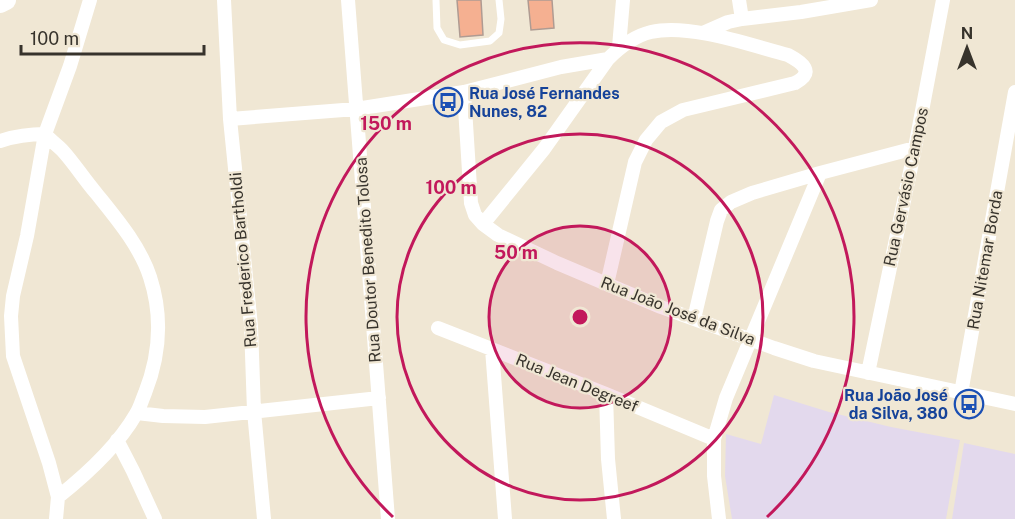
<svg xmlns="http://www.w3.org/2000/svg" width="1015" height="519" font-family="'Public Sans',sans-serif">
  <rect width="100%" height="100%" fill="#f0e7d4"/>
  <path fill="#e3d9ed" d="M774,395L829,412L891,427L960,440L946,519H732L725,476L726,434L761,444Z
    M964,443L1015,454V519H952Z"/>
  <path fill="#f5b091" stroke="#af9b92" stroke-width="1.5" d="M457,0H481L483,35L460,37Z
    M528,0H552L554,28L531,30Z"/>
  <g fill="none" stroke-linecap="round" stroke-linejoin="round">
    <path stroke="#fff" stroke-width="7" d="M436,0L437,28L444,40L460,45L490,41L499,33L501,19L499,0"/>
    <path stroke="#fff" stroke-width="14" d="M224,0L230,119L251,326L254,411L264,519
      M348,0L388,519
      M739,0L742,19
      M703,33L728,22L742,19L801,12L871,0
      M619,47L623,0
      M464,92L471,203L475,215L483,224L498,235L557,263L661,307L774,348L814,361L1015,404
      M230,119L356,109L464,92L561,67L608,59
      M0,141C15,136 29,134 45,134C50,140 57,145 62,150C74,163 84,179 96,193C116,218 140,246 150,277C163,317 160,355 145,393C142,400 140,408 136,414C117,447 87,474 58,497
      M483,224L544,149L608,59C620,47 634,36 651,32C689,23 750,45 788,55C803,63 815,72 795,83L683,110L661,122L646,140L635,162L607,284
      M694,319L717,221L721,210L731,202L752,193L820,173L915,148
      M438,328L606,394L714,439
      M492,349L505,519
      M868,373L915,148L943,0
      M961,393L1015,92
      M606,394L608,459L614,519
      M137,413L163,416L205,417L379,398
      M117,440L133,471L155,519
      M56,519L58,497L49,463L13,356L11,316L13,296L27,236L45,134L70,66L90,0
      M719,519L714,476V439L726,398L820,173"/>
    <path stroke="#fff" stroke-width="20" d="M0,3L6,0"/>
  </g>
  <circle cx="580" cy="317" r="91" fill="#c2185b" fill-opacity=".12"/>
  <g fill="none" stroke="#c2185b" stroke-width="3">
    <circle cx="580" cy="317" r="91"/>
    <circle cx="580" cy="317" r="183"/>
    <path d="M393 517A274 274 0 1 1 767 517"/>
  </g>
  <defs>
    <g id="bus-ring" transform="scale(1.5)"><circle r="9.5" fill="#f0e7d4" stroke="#1a4fb4" stroke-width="1.5"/><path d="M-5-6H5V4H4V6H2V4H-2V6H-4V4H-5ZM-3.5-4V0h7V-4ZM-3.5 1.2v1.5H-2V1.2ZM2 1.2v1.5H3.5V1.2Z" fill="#1a4fb4"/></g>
  </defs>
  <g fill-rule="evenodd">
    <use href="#bus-ring" x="448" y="102"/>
    <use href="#bus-ring" x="969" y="404"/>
  </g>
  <g text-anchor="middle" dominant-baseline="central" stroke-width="4.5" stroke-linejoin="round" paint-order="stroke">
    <g font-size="16" font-weight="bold" fill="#164399" stroke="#f0e7d4" text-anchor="start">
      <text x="469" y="93">Rua José Fernandes<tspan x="469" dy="18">Nunes, 82</tspan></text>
      <text x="948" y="395" text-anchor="end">Rua João José<tspan x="948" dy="18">da Silva, 380</tspan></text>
    </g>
    <g font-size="16" fill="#37332c" stroke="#f0e7d4">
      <text transform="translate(906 187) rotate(-78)">Rua Gervásio Campos</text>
      <text transform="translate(243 260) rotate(-95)">Rua Frederico Bartholdi</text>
      <text transform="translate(368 260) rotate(-94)">Rua Doutor Benedito Tolosa</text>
      <text transform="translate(985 260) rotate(-80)">Rua Nitemar Borda</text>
      <text transform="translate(678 311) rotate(21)">Rua João José da Silva</text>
      <text transform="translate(577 383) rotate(22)">Rua Jean Degreef</text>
    </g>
  </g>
  <circle cx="580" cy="317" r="9" fill="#c2185b" stroke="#f0e7d4" stroke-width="3"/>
  <g font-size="18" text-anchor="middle" font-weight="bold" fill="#c2185b" stroke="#f0e7d4" stroke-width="4.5" stroke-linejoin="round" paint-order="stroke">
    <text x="386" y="130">150 m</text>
    <text x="451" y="194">100 m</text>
    <text x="516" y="259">50 m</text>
  </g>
  <g transform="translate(967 48)" stroke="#f0e7d4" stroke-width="4.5" paint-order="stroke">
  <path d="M0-4.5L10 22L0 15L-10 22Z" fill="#37332c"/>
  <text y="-9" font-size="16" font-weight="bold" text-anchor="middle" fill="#37332c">N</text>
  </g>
  <path d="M21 45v9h183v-9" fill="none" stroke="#37332c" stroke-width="3"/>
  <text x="30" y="45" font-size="18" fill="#37332c" stroke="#f0e7d4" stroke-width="4.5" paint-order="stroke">100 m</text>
</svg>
